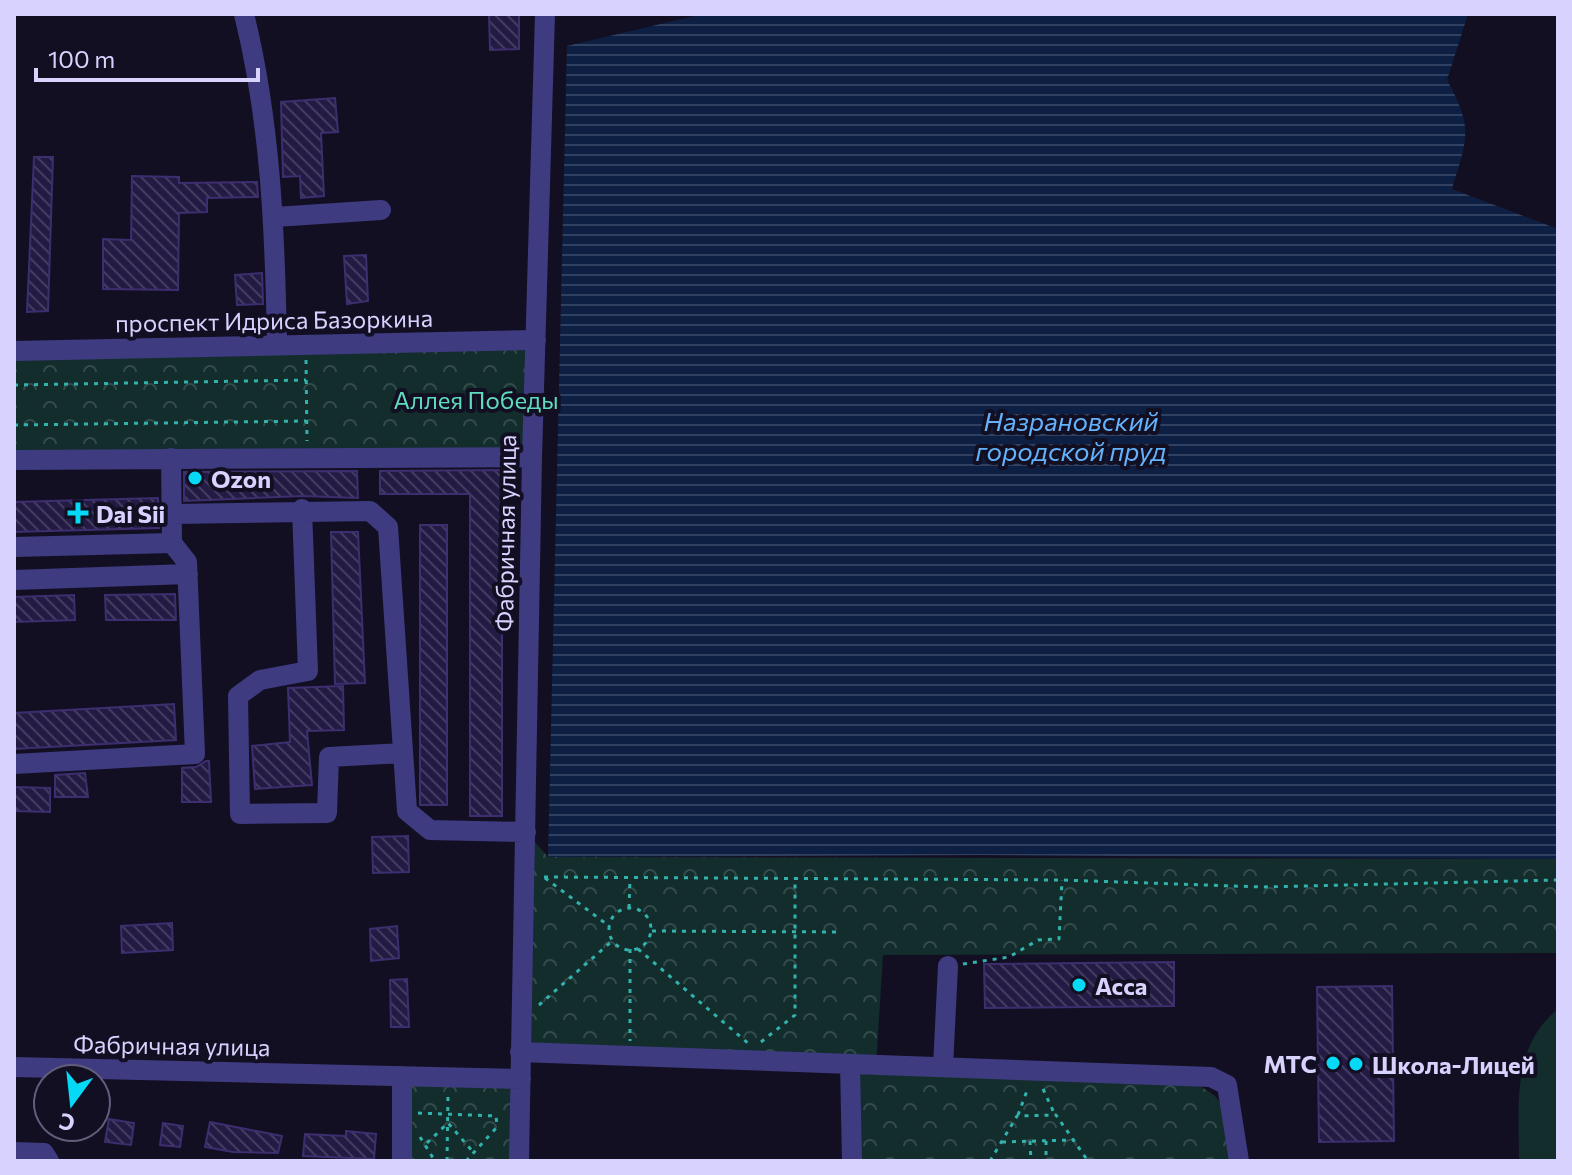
<svg xmlns="http://www.w3.org/2000/svg" width="1572" height="1175" font-family="Commissioner,sans-serif">
  <defs>
    <pattern id="forest-crowns" width="20" height="18" patternUnits="userSpaceOnUse" patternTransform="scale(2)"><rect width="20" height="18" fill="#122d2c"/><path d="M2 6a3 3 0 1 1 6 0M12 15a3 3 0 1 1 6 0" fill="none" stroke="#344b4c"/></pattern>
    <pattern id="water-rules" width="6" height="5" patternUnits="userSpaceOnUse" patternTransform="scale(2)"><rect width="6" height="5" fill="#0d2044"/><path d="M0 2.5h6" fill="none" stroke="#304060"/></pattern>
    <pattern id="building-back-hatch" width="6" height="6" patternUnits="userSpaceOnUse" patternTransform="scale(2)"><rect width="6" height="6" fill="#241b44"/><path d="M-1 5l2 2M0 0l6 6M5-1l2 2" fill="none" stroke="#433b60"/></pattern>
  </defs>
  <rect width="100%" height="100%" fill="#130f23"/>
  <path fill="#122d2c" d="M1558,1009V1161H1519C1519,1107 1511,1046 1558,1009Z"/>
  <path fill="url(#forest-crowns)" d="M536,340L532,457L14,460V350Z
    M526,832L548,857L1558,859V953L883,955L876,1065L521,1052Z
    M857,1074L1190,1083C1233,1096 1226,1122 1232,1161H858Z
    M402,1076L521,1079L519,1161H402Z"/>
  <path fill="url(#water-rules)" d="M703,14H1468L1447,80C1474,130 1467,138 1452,189L1558,229V859L981,855L548,857L567,46Z"/>
  <path fill="url(#building-back-hatch)" stroke="#3c2e6f" stroke-width="2" d="M489,14H519V49L490,50Z
    M335,98L338,132L321,133L324,196L301,198L300,176L283,177L281,102Z
    M34,157H53L48,311L27,312Z
    M132,176L179,177V183L257,182L258,197L207,198V212L179,213L178,290L103,289V239L131,240Z
    M366,255L368,301L347,304L344,256Z
    M262,273L263,304L237,305L235,275Z
    M502,470V816H470V494H380V471Z
    M357,471L358,498L302,496L184,501V472Z
    M158,498L159,528L14,532V502Z
    M420,525H447V805H420Z
    M331,532H358L365,683L335,684Z
    M175,594L176,620H106L105,595Z
    M74,595L75,620L14,622V597Z
    M343,686L344,730L307,731L312,785L255,789L252,746L290,742L288,688Z
    M174,704L176,740L14,749V713Z
    M206,761H209L211,802H182V768L196,767Z
    M85,773L88,797H55V775Z
    M14,787L50,788V812L14,811Z
    M408,836L409,872L373,873L372,837Z
    M172,923L173,950L122,953L121,926Z
    M397,926L399,958L371,961L370,929Z
    M1174,962V1006L985,1008L984,964Z
    M407,979L409,1027H391L390,980Z
    M1392,986L1394,1141L1319,1142L1317,987Z
    M109,1119L134,1123L131,1145L105,1142Z
    M210,1122L282,1136L278,1153L233,1152L205,1147Z
    M163,1123L183,1126L180,1147L160,1145Z
    M346,1131L376,1134L374,1159L303,1156L305,1134L346,1136Z"/>
  <g fill="none" stroke-linecap="round" stroke-linejoin="round">
    <path stroke="#32b2ad" stroke-width="3" stroke-dasharray="4 6" stroke-linecap="butt" d="M306,360L307,441
      M14,385L306,380
      M14,425L306,421
      M544,877L1062,880L1262,887L1558,880
      M545,878L609,926
      M629,908L630,879
      M609 929a21 21 0 1 1 42 0a21 21 0 1 1-42 0Z
      M652,931L841,932
      M630,949V1041
      M638,949L749,1044
      M963,964L1009,957L1038,940L1059,939L1062,880
      M539,1005L611,942
      M761,1042L795,1015V878
      M1043,1089L1055,1115
      M418,1113L496,1116L497,1126
      M1018,1115L1028,1088
      M420,1137L435,1161
      M1030,1141L1031,1161
      M1046,1141V1161
      M1002,1142L1073,1140
      M427,1143L448,1123L474,1153
      M447,1161L448,1093
      M466,1161L498,1126
      M990,1161L1017,1116L1056,1115L1088,1161"/>
    <path stroke="#3f3b81" stroke-width="20" d="M244,14C271,123 275,234 277,345
      M275,217L381,210
      M14,351L536,340
      M14,460L532,457
      M302,509L308,671L260,680L238,696L240,814L327,813L329,757L403,753
      M172,514L370,511L388,527L407,811L430,830L526,832
      M14,547L172,543
      M14,580L188,574
      M14,764L195,754L187,562L172,543L171,458
      M520,1052L1211,1077L1227,1085L1239,1161
      M850,1064L852,1161
      M14,1067L521,1079
      M943,1067L948,966
      M14,1152L44,1153L49,1161
      M402,1161V1076
      M519,1161L532,457L545,14"/>
  </g>
  <g fill="#06d9f6" stroke="#130f23" stroke-width="3">
    <circle cx="195" cy="478" r="8"/>
    <path d="M74 501h8v8h8v8h-8v8h-8v-8h-8v-8h8z"/>
    <circle cx="1079" cy="985" r="8"/>
    <circle cx="1333" cy="1063" r="8"/>
    <circle cx="1356" cy="1064" r="8"/>
  </g>
  <g text-anchor="middle" dominant-baseline="central" stroke-width="8" stroke-linejoin="round" paint-order="stroke">
    <g font-size="24" fill="#d8d2fe" stroke="#130f23">
      <text transform="translate(274 320) rotate(-1)">проспект Идриса Базоркина</text>
      <text transform="translate(505 533) rotate(-89)">Фабричная улица</text>
      <text transform="translate(172 1045) rotate(1)">Фабричная улица</text>
    </g>
    <g font-size="24" fill="#5fdcbf" stroke="#130f23">
      <text x="476" y="399">Аллея Победы</text>
    </g>
    <g font-size="24" font-weight="bold" fill="#d8d2fe" stroke="#130f23" text-anchor="start">
      <text x="211" y="478">Ozon</text>
      <text x="96" y="513">Dai Sii</text>
      <text x="1095" y="985">Асса</text>
      <text x="1317" y="1063" text-anchor="end">МТС</text>
      <text x="1372" y="1064">Школа-Лицей</text>
    </g>
    <g font-size="26" font-style="italic" fill="#63b2fb" stroke="#130f23">
      <text x="1071" y="420">Назрановский<tspan x="1071" dy="30">городской пруд</tspan></text>
    </g>
  </g>
  <rect width="1572" height="1175" fill="none" stroke="#d8d2fe" stroke-width="32"/>
  <g transform="translate(72 1103) rotate(195)"><circle r="38" fill="#130f23" stroke="#625d7b" stroke-width="2"/>
  <path d="M0-6L14 30L0 20L-14 30Z" fill="#06d9f6"/>
  <text y="-12" font-size="22" font-weight="bold" text-anchor="middle" fill="#d8d2fe">С</text>
  </g>
  <path d="M36 68v12h222v-12" fill="none" stroke="#d8d2fe" stroke-width="4"/>
  <text x="48" y="68" font-size="24" fill="#d8d2fe" stroke="#130f23" stroke-width="6" paint-order="stroke">100 m</text>
</svg>
